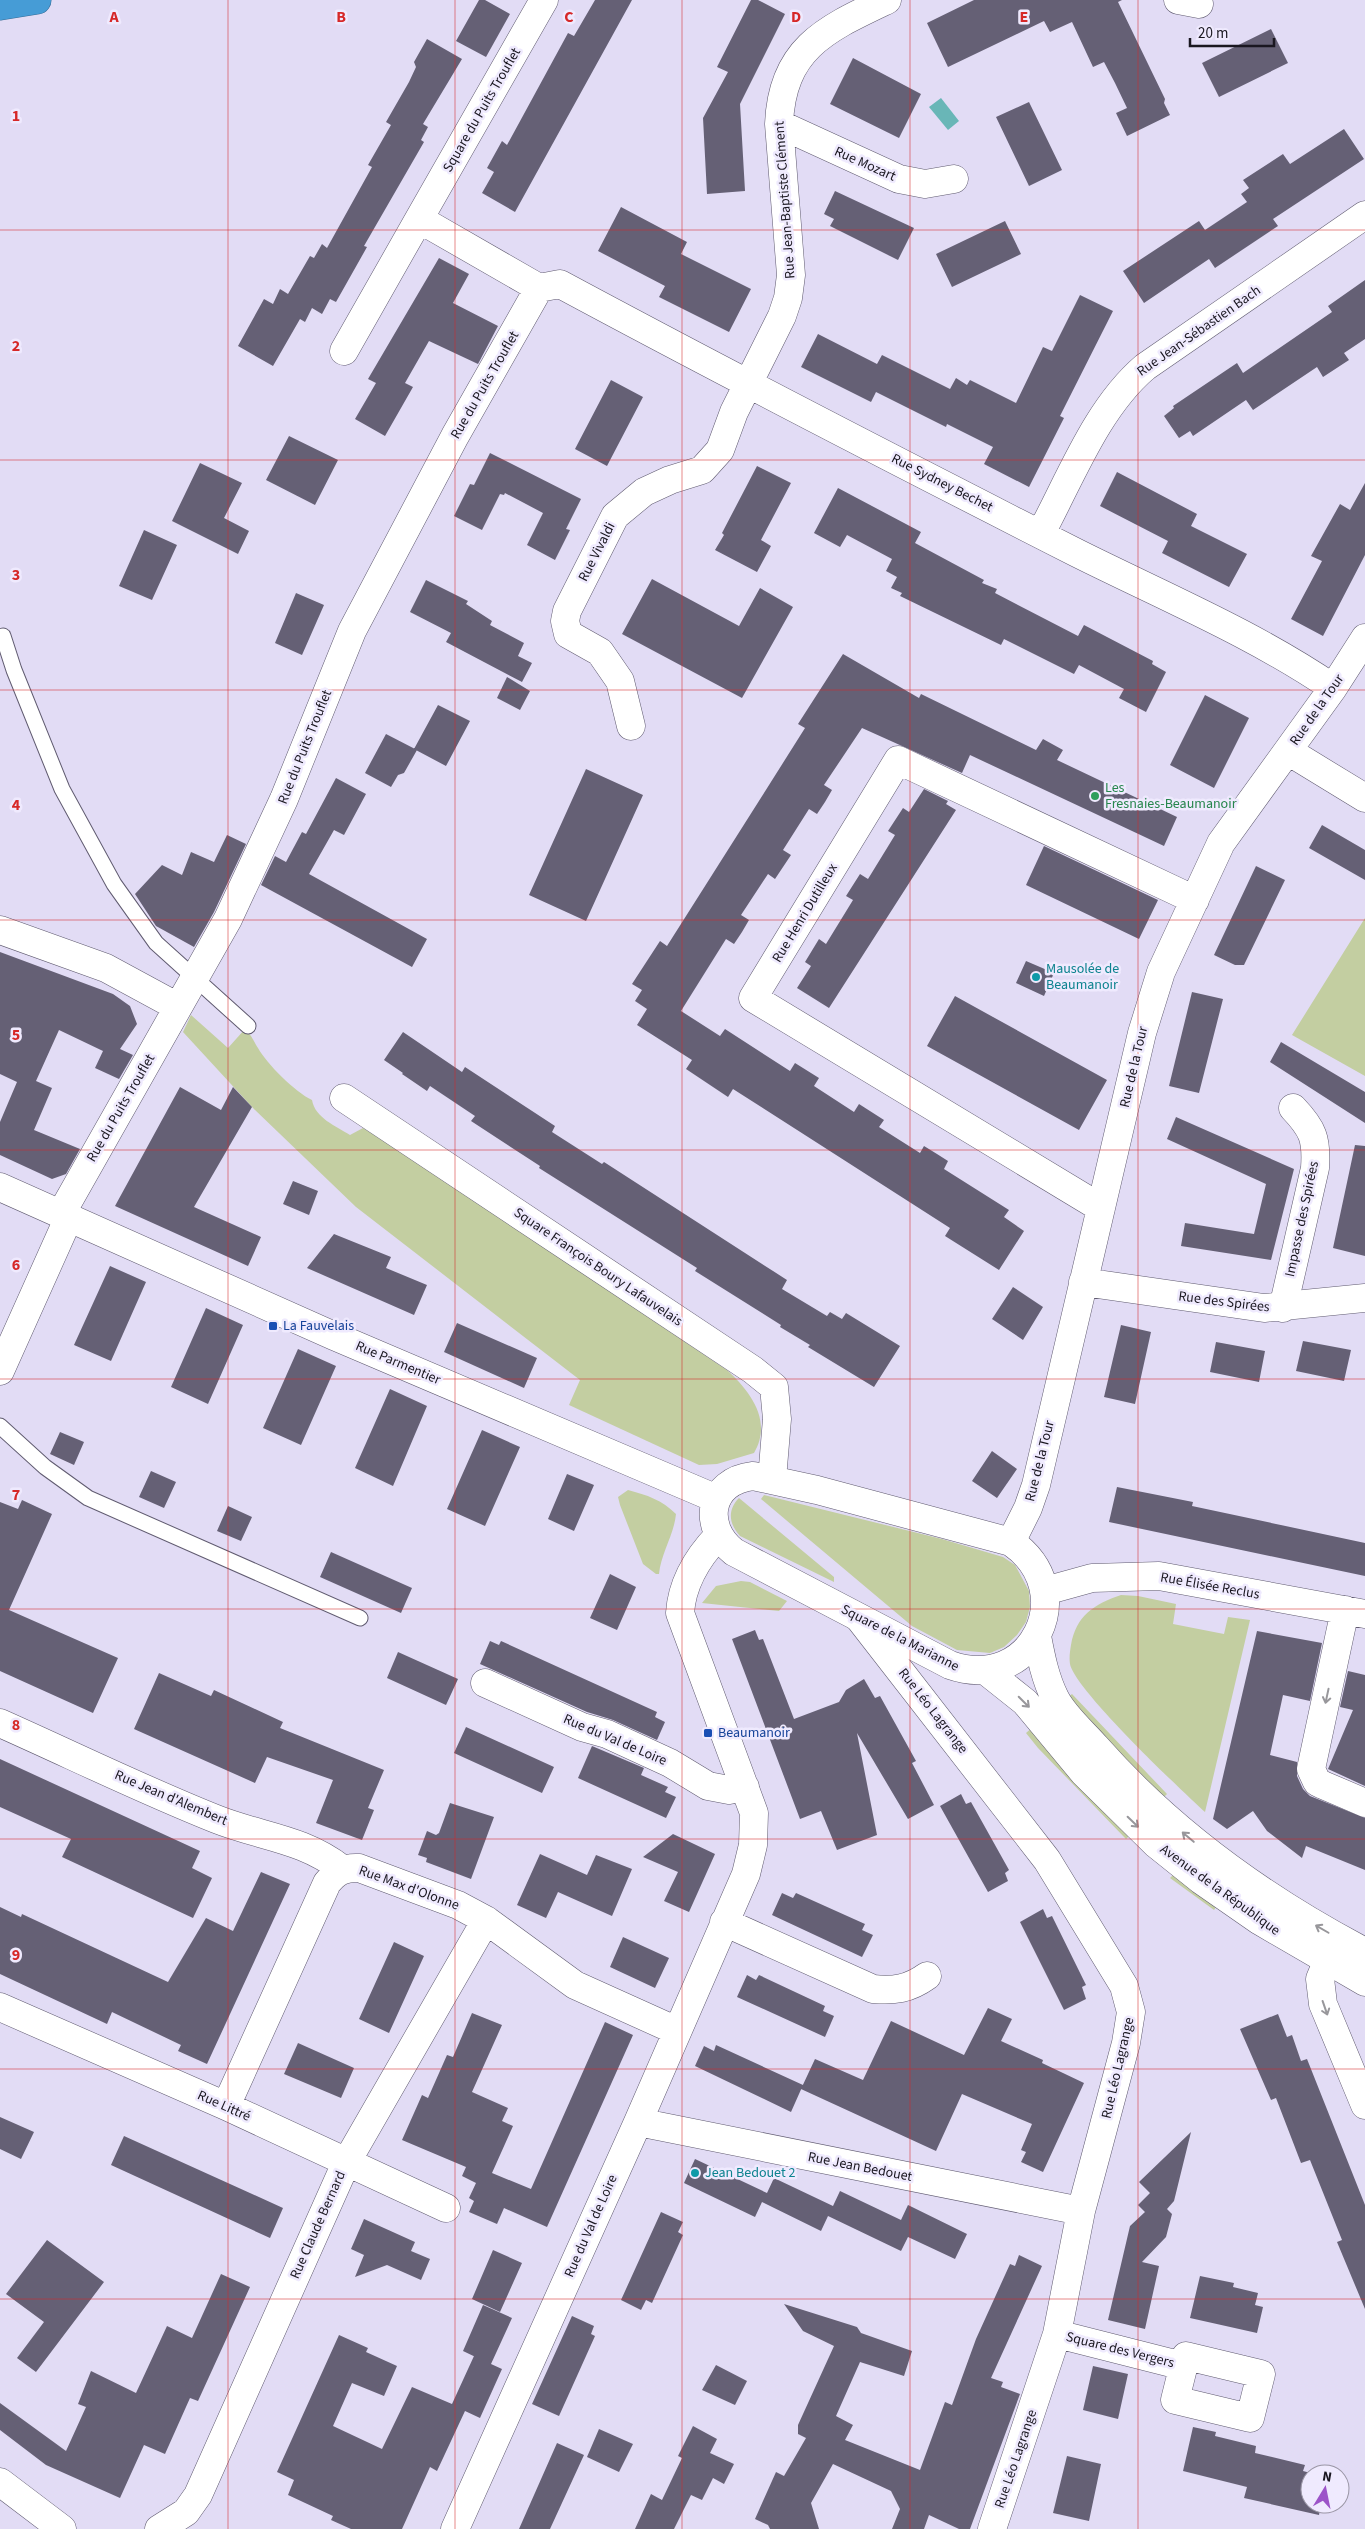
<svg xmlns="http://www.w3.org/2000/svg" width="1365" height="2529" font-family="'Source Sans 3',sans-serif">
  <rect width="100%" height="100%" fill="#e2dcf5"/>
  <path fill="#c3cea1" d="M1365,918V1076L1292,1035Z
    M191,1015L228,1048L245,1029C252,1036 253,1040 258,1048C267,1064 295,1092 312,1100C315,1118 336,1126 350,1135L363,1128L407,1155L727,1370C750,1391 773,1421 754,1453L717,1464L699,1465L569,1405L580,1380L356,1207L253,1108L183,1032Z
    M628,1490C647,1495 662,1500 676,1514C674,1535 661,1553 659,1574H656L643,1564L620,1505L618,1497Z
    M764,1495L942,1539L1003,1557L1015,1565L1029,1591L1030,1607L1026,1622L1017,1635L1004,1647L990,1653L957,1650L912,1626L761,1499Z
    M739,1498L834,1577V1582L740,1536C729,1524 727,1510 739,1498Z
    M741,1581L750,1582L787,1601L779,1611L702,1603L716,1586Z
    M1121,1595L1138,1596L1176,1604L1173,1624L1224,1634L1228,1617L1250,1620L1205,1812C1181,1790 1075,1690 1070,1664C1069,1658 1070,1651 1071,1645C1076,1616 1094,1604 1121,1595Z
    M1072,1694L1167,1794L1159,1802L1064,1700Z
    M1034,1726L1133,1832L1126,1839L1038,1748L1026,1733Z
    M1178,1870L1220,1902L1214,1910L1170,1878Z"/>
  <path fill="#69b6b7" d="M941,98L959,121L948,130L929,107Z"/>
  <path fill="#656075" d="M479,0H485L510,14L486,57L456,41Z
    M595,0H632L515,212L482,193L494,172L487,168L502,141L507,145L568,33L574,36Z
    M751,0H758L785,14L740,104L745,191L707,194L703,118L728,72L717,67Z
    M974,0H1122L1118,2L1165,99L1164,103L1170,115L1127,136L1116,113L1127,108L1115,83L1104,62L1093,67L1072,22L1050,32L1044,21L948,67L927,23Z
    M1271,29L1288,63L1219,97L1202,63Z
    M427,39L462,59L423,124L428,127L421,140L424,142L364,246L367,247L336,302L330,299L322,314L312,308L305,322L300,319L273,366L238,346L264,299L273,304L280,289L288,294L310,256L314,258L322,244L327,248L372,167L368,165L391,125L386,122L409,82L416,67L414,62Z
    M853,58L921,94L899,138L830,104Z
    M1029,102L1062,170L1029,186L996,117Z
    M1344,129L1364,159L1273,219L1278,226L1215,268L1209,259L1144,303L1123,271L1199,221L1205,230L1247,202L1241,194L1249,188L1243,180L1283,154L1290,164Z
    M835,191L914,228L898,260L830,226L834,219L824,214Z
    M621,207L687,242L681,254L751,289L729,332L659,297L665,286L598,251Z
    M1005,221L1021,254L952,287L936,254Z
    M439,258L469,274L453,303L498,326L478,364L429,341L405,383L413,387L385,436L355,419L376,383L368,379Z
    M1365,280V339L1344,353L1349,360L1323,377L1317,367L1253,410L1246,400L1193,436L1190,431L1179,438L1164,416L1174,408L1173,406L1237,363L1243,373L1332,312L1328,306Z
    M1080,295L1113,311L1060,416L1064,418L1029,487L984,464L993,447L947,424L946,427L876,392L871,402L801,367L818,334L877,364L882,355L950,389L956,378L967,385L970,380L1016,403L1043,347L1052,351Z
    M611,380L643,397L607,466L575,449Z
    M289,436L338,460L315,505L266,480Z
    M490,453L581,499L566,529L570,530L555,560L527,545L543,513L505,493L504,495L500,494L482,530L454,516L470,484L474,485Z
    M200,463L242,483L224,518L249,531L238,554L172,521Z
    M757,466L791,483L761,540L771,546L757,572L715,550L724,535L722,533Z
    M1117,472L1197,514L1191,526L1247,554L1229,587L1162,553L1168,541L1100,506Z
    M1365,483V555L1323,636L1291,619L1322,561L1311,556L1340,504L1350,510Z
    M838,488L921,532L915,543L984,580L982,583L997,589L995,593L1078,636L1084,625L1153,661L1152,664L1166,672L1146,712L1119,698L1124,689L1079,665L1074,674L1004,639L1001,645L900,596L902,593L891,588L897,577L886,571L892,559L847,535L840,547L814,533Z
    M144,530L177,545L152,600L119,586Z
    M652,579L739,626L760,588L793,607L742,698L622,634Z
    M426,580L468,601L466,604L492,621L490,625L524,643L518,656L532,663L522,682L446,642L451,633L410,612Z
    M296,593L324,605L302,655L275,643Z
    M843,654L919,698L921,694L1036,750L1043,739L1063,750L1057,760L1177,817L1164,846L970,755L962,773L862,728L824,785L832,790L825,802L817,814L809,809L783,850L791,855L775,879L768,874L741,915L749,920L742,932L734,944L726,939L681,1011L720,1036L725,1029L790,1071L795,1063L819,1078L814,1086L854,1112L859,1104L884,1120L879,1127L920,1153L924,1146L937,1154L948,1161L944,1169L1009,1210L1004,1217L1024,1231L999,1270L945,1236L950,1228L733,1089L728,1097L686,1069L692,1060L637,1025L647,1009L635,1001L642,990L632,984L660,941L667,946L764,793L805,728L798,724Z
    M507,677L530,691L520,710L497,698Z
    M1205,695L1249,718L1214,788L1170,765Z
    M438,705L470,721L446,766L414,749Z
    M386,734L417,750L404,773L398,775L391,787L365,773Z
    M586,769L643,795L586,921L529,895Z
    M336,778L366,794L344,835L334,830L309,874L427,939L412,967L261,885L275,856L286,862L302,832L306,834Z
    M924,789L948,801L946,804L956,810L829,1008L797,988L811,966L805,962L819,939L826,944L853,900L846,896L860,874L868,879L895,835L888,831L903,808L909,812Z
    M1322,825L1365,850V880L1309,848Z
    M227,835L246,844L214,912L194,947L156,926L135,894L162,865L182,875L191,852L214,862Z
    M1044,846L1158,900L1139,939L1026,885Z
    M1256,866L1285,880L1244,965H1235L1214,955Z
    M0,952L113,994L130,1006L137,1024L120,1049L133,1055L119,1079L95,1068L103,1051L59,1030L36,1081L52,1088L34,1130L80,1149L66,1174L52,1179L0,1155V1122L17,1082L0,1074Z
    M1026,961L1054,973L1044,996L1016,983Z
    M1192,992L1223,999L1199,1093L1169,1086Z
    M955,996L1107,1080L1079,1130L927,1046Z
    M403,1032L462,1072L465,1067L555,1126L552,1132L602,1164L604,1162L787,1280L782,1289L827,1316L830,1312L842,1319L846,1313L900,1346L874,1387L808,1347L810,1345L780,1327L781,1325L695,1271L697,1268L539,1168L540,1166L471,1121L475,1116L430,1086L427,1091L402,1074L403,1073L384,1060Z
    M1281,1042L1365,1092V1123L1270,1062Z
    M180,1087L221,1110L233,1087L252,1107L194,1207L261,1237L248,1266L115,1206Z
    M1176,1117L1294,1169L1271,1260L1181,1246L1185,1223L1254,1234L1266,1184L1167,1139Z
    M1355,1145L1365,1146V1256L1333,1248Z
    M293,1181L318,1191L309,1215L283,1204Z
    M334,1234L391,1257L386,1268L427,1285L414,1315L307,1268Z
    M110,1266L146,1282L111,1361L74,1345Z
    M1013,1287L1043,1307L1023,1340L992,1319Z
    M206,1308L243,1325L208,1404L171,1387Z
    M457,1323L537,1358L524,1388L444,1352Z
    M1121,1325L1151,1332L1135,1404L1104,1397Z
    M1303,1341L1351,1350L1344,1381L1296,1371Z
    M1216,1342L1265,1351L1259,1382L1210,1372Z
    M298,1349L336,1366L301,1445L263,1428Z
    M390,1389L427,1406L393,1486L355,1468Z
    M482,1430L520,1447L485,1526L447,1509Z
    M60,1432L84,1442L74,1465L50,1454Z
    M992,1451L1017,1469L997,1498L972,1481Z
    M151,1471L176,1482L164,1508L139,1497Z
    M567,1474L594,1485L574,1531L548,1519Z
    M1117,1487L1193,1502L1192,1506L1365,1543V1576L1109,1522Z
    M22,1500L52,1514L9,1610L118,1658L93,1713L0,1671V1502L18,1509Z
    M228,1506L252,1517L241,1541L217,1531Z
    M331,1552L412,1588L401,1613L320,1577Z
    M610,1574L636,1587L617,1630L590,1618Z
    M755,1630L759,1640L763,1639L794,1719L839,1702L846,1690L864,1679L875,1698L880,1696L916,1761L912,1763L934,1805L908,1819L857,1733L877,1835L837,1850L821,1811L800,1819L732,1639Z
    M1257,1631L1322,1643L1310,1701L1283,1695L1270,1755L1297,1762V1776L1303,1789L1310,1796L1365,1818V1870L1306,1846L1302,1858L1267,1831L1253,1811L1227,1829L1213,1819Z
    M490,1641L499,1645L501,1641L657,1712L655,1717L665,1722L657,1740L613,1720L587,1712L480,1664Z
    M398,1652L458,1679L446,1705L387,1678Z
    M1348,1671L1365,1675V1786L1328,1769L1353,1710L1340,1707Z
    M159,1673L211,1696L214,1690L283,1722L280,1728L384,1770L368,1808L374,1810L362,1840L316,1823L333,1780L267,1757L255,1783L134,1729Z
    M466,1727L554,1767L542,1793L454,1753Z
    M592,1746L644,1768L641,1775L668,1787L665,1792L676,1797L666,1818L578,1778Z
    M0,1759L200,1851L192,1868L212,1878L193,1918L62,1857L71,1839L0,1807Z
    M961,1794L966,1804L971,1802L1009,1870L1005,1873L1008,1881L988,1892L940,1806Z
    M450,1803L494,1817L471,1879L426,1862L427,1858L418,1855L427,1831L436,1835L439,1833Z
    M673,1834L715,1854L689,1912L664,1901L678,1872L643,1857Z
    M540,1854L587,1875L596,1855L632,1869L612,1916L558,1892L546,1918L517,1905Z
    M261,1872L290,1884L207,2064L178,2051L181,2045L112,2012L107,2024L0,1974V1907L21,1917L22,1914L168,1982L206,1918L233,1931Z
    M782,1893L793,1898L796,1893L865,1924L862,1930L873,1935L862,1957L772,1915Z
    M1043,1909L1047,1918L1052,1916L1086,1985L1082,1987L1086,1999L1064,2010L1020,1922Z
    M623,1937L669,1958L655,1988L610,1967Z
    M394,1942L424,1956L389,2033L359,2019Z
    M747,1975L756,1980L759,1975L825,2006L823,2011L834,2016L825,2037L737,1997Z
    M988,2008L1012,2019L1001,2041L1043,2060L1042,2063L1084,2083L1043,2172L1021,2162L1026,2152L1021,2150L1032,2124L962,2094L936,2151L801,2089L815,2059L863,2080L891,2021L964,2055Z
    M472,2013L502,2025L472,2092L508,2108L502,2121L513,2126L492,2173L531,2189L605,2022L633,2035L547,2227L504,2208L497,2224L469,2212L474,2201L469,2198L476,2183L462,2176L466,2167L402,2140L422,2095L428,2098L447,2055L453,2057Z
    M1278,2014L1287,2037L1292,2035L1301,2061L1307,2059L1365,2205V2309L1337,2242L1342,2240L1310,2160L1301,2163L1276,2098L1271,2100L1240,2029Z
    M298,2043L354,2068L341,2098L284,2074Z
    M716,2045L803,2085L791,2112L695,2066L704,2046L714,2051Z
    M0,2117L34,2132L21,2159L0,2149Z
    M1191,2132L1174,2201L1167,2209L1172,2214L1166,2237L1142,2262L1159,2266L1145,2329L1108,2320L1130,2226L1145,2212L1138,2205L1150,2193L1139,2182Z
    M124,2136L283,2208L270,2238L111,2165Z
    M695,2159L767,2193L774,2178L833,2206L840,2191L901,2220L908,2205L967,2234L955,2259L908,2237L901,2251L828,2216L821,2231L762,2202L755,2217L684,2183Z
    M661,2212L683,2222L678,2232L683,2235L652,2303L646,2300L641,2310L621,2300Z
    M364,2219L415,2242L411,2251L430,2259L421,2280L387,2265L355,2277L364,2255L351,2249Z
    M47,2240L104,2282L36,2372L17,2358L44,2322L6,2294Z
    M493,2250L522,2263L500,2312L472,2299Z
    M1019,2255L1042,2266L991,2378L1003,2382L1001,2387L1020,2394L970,2529H959L929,2515L924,2529H892L900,2509L891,2491L833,2464L811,2503L819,2529H770L768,2525L755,2519L776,2472L784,2476L806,2438L798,2434V2425L834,2346L803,2331L784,2304L857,2327L861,2333L912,2351L904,2376L860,2362L836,2416L853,2425L845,2440L920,2470L945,2402L952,2405L976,2339L1010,2264L1015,2266Z
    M221,2274L250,2287L198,2401L190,2398L165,2454L144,2445L120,2498L46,2465L0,2430V2403L66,2451L86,2407L78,2404L91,2371L136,2393L167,2326L192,2338Z
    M1200,2276L1234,2283L1233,2287L1258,2293L1255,2305L1263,2307L1257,2333L1190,2318Z
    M483,2305L512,2318L491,2364L502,2369L480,2418L465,2411L437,2471L430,2467L402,2529H351L331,2520L333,2516L288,2495L294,2480L277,2472L339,2335L368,2348L366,2352L397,2366L384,2396L352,2383L333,2426L382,2449L412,2387L452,2404L474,2356L484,2361L463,2351Z
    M572,2316L594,2326L591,2334L595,2336L559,2416L532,2404Z
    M716,2365L747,2381L735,2405L702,2390Z
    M1093,2366L1128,2374L1118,2419L1083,2410Z
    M693,2426L717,2439L710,2453L734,2464L724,2484L713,2478L702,2500L691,2495L674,2529H635L651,2494L662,2500L682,2458L678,2456Z
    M1193,2427L1216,2432L1215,2436L1256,2446L1255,2453L1305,2465L1303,2471L1314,2474H1310V2504H1321L1319,2515L1244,2498L1247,2487L1183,2471Z
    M599,2429L633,2444L619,2472L587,2457Z
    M557,2443L584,2455L550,2529H519Z
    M1067,2456L1101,2464L1089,2521L1053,2513Z"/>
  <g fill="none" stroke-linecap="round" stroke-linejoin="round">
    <g stroke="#605b70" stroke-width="17">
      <path id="service" d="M3,636L14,670L62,789L114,884L156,943L248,1026
        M0,1426L45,1467L88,1498L360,1618"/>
    </g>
    <g stroke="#605b70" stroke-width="29">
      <path id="minor" d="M1178,0L1199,4
        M779,124L899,179L925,184L954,179
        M419,219L544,0
        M344,351L419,219L539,288
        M1041,533C1071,477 1097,408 1145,367L1365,215
        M631,726L620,681L600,652L568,634L565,621L567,611L615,516L644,492L670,480L702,470L720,450L734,412L782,316L788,298L791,275L779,124C782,48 826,29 887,0
        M1288,751L1365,798
        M0,930L106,968L178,1007
        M344,1098L753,1370L774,1387L777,1419L772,1479
        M1101,1208L753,998L898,760L1195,900
        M61,1214L228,919L284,799L352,631L455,436L539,288L560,284C731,376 904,465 1077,553C1163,596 1254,634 1333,688
        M1083,1282L1264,1308L1365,1298
        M1283,1308L1315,1168C1317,1139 1313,1129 1293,1108
        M0,1371L69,1217
        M1011,1542L1028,1508L1036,1485L1142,1033L1161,972L1221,843L1333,688L1365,638
        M1045,1591L1092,1578L1159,1576L1365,1614
        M1345,1610L1311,1769L1317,1782L1323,1785L1365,1803
        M859,1618L1047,1860L1124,1986L1131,2012L1126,2043L1081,2211L1057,2334L992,2529
        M485,1683L582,1727L607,1734L670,1763L708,1786L729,1790L745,1787
        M0,1723C72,1755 143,1790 216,1819C261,1837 302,1838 342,1869
        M724,1922L873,1989C894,1991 909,1989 927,1976
        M1327,1962L1320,1979L1323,2004L1365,2105
        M0,2007L226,2106L446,2208
        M226,2106L327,1883C336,1872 344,1867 359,1868L458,1905L486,1920L575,1985L677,2031
        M638,2122L1081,2211
        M1057,2334L1183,2366
        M1186,2356L1261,2374L1250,2418L1175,2400Z
        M0,2482L62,2529
        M159,2529L186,2512L198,2495L346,2163L486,1920
        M455,2529L638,2122L746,1874L753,1845L754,1813L680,1613C682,1583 697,1558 718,1536"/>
    </g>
    <g stroke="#605b70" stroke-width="29">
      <path id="tertiary" d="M0,1187L334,1336L717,1499
        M753,1476L817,1490L1011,1542C1082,1591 1032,1694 950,1665L734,1552C701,1526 709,1481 753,1476Z
        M1037,1636C1041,1657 1045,1678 1055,1698C1064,1716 1083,1732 1096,1747C1172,1833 1264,1899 1365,1952
        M986,1671L1025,1702L1084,1773L1156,1844L1201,1880L1260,1921L1365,1982"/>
    </g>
    <g stroke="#376d96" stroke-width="29">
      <path id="motorway" d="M0,6L37,0"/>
    </g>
    <use href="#service" stroke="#fff" stroke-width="15"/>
    <use href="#minor" stroke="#fff" stroke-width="28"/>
    <use href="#tertiary" stroke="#fff" stroke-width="28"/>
    <use href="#motorway" stroke="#469cd6" stroke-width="28"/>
  </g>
  <defs><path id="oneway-shaft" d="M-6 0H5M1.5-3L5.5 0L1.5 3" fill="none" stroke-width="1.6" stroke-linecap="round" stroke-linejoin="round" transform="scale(1.25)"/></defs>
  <g stroke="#98979b">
    <use href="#oneway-shaft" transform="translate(1327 1696) rotate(102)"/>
    <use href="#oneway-shaft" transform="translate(1024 1702) rotate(45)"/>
    <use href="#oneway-shaft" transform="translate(1133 1822) rotate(44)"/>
    <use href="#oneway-shaft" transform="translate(1188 1837) rotate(-140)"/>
    <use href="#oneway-shaft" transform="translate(1322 1929) rotate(-150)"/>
    <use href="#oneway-shaft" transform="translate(1325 2008) rotate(71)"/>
  </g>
  <path fill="none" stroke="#d62828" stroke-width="1" stroke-opacity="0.55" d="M228,0V2529M455,0V2529M682,0V2529M910,0V2529M1138,0V2529M0,230H1365M0,460H1365M0,690H1365M0,920H1365M0,1150H1365M0,1379H1365M0,1609H1365M0,1839H1365M0,2069H1365M0,2299H1365"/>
  <circle fill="#2e9e5b" stroke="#efeafe" stroke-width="2" cx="1095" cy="796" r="5"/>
  <g fill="#0f9aa8" stroke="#efeafe" stroke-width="2">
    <circle cx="1036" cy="977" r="5"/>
    <circle cx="695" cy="2173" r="5"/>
  </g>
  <g fill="#1a4fb4" stroke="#efeafe" stroke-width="2">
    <rect x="268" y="1321" width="10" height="10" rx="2.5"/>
    <rect x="703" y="1728" width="10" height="10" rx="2.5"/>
  </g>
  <g text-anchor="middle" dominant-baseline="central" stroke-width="5" stroke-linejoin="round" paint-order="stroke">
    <g font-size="14" fill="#1a1720" stroke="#efeafe">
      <text transform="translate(482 110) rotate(-60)">Square du Puits Trouflet</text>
      <text transform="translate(865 164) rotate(24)">Rue Mozart</text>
      <text transform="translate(785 200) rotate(-94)">Rue Jean-Baptiste Clément</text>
      <text transform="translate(1199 331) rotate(-35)">Rue Jean-Sébastien Bach</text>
      <text transform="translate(485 385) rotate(-60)">Rue du Puits Trouflet</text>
      <text transform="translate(942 483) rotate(27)">Rue Sydney Bechet</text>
      <text transform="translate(597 552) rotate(-63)">Rue Vivaldi</text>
      <text transform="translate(1317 710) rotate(-55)">Rue de la Tour</text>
      <text transform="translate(305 747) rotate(-68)">Rue du Puits Trouflet</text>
      <text transform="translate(805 913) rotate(-59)">Rue Henri Dutilleux</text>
      <text transform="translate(1134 1067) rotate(-77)">Rue de la Tour</text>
      <text transform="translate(121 1108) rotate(-60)">Rue du Puits Trouflet</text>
      <text transform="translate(1302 1219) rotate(-78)">Impasse des Spirées</text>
      <text transform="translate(598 1267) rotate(34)">Square François Boury Lafauvelais</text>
      <text transform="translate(1224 1302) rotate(7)">Rue des Spirées</text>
      <text transform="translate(398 1363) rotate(23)">Rue Parmentier</text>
      <text transform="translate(1040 1461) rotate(-76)">Rue de la Tour</text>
      <text transform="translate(1210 1586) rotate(10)">Rue Élisée Reclus</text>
      <text transform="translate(900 1638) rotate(27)">Square de la Marianne</text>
      <text transform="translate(933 1711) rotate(52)">Rue Léo Lagrange</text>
      <text transform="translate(615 1740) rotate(23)">Rue du Val de Loire</text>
      <text transform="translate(171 1798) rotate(23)">Rue Jean d'Alembert</text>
      <text transform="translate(409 1888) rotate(20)">Rue Max d'Olonne</text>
      <text transform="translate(1220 1890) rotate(36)">Avenue de la République</text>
      <text transform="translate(1118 2068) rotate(-77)">Rue Léo Lagrange</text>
      <text transform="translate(224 2106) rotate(24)">Rue Littré</text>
      <text transform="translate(860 2167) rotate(11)">Rue Jean Bedouet</text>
      <text transform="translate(318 2225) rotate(-66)">Rue Claude Bernard</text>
      <text transform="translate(591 2226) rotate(-66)">Rue du Val de Loire</text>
      <text transform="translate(1120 2350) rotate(14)">Square des Vergers</text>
      <text transform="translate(1016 2459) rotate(-71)">Rue Léo Lagrange</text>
    </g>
    <g font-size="14" fill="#27864d" stroke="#efeafe" text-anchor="start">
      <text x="1105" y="788">Les<tspan x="1105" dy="16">Fresnaies-Beaumanoir</tspan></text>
    </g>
    <g font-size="14" fill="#0d838f" stroke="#efeafe" text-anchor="start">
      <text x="1046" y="969">Mausolée de<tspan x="1046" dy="16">Beaumanoir</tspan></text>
      <text x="705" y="2173">Jean Bedouet 2</text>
    </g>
    <g font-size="14" fill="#164399" stroke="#efeafe" text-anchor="start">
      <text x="283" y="1326">La Fauvelais</text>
      <text x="718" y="1733">Beaumanoir</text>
    </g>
  </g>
  <g font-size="16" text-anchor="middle" font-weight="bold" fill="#d62828" stroke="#efeafe" stroke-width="5" stroke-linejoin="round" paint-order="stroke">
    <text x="114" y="22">A</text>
    <text x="341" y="22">B</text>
    <text x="569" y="22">C</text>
    <text x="796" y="22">D</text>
    <text x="1024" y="22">E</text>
    <text x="16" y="121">1</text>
    <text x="16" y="351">2</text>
    <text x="16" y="580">3</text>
    <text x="16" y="810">4</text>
    <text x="16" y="1040">5</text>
    <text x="16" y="1270">6</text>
    <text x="16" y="1500">7</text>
    <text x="16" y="1730">8</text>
    <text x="16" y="1960">9</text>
  </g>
  <g transform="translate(1325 2489) rotate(10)"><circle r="24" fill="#efeafe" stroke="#9a96a5"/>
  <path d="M0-4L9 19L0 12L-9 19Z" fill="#9c54c8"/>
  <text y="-8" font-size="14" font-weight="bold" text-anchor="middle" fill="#1a1720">N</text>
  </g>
  <path d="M1190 38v8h84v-8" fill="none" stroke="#1a1720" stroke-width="2.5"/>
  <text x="1198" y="38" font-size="15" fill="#1a1720" stroke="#efeafe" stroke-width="4" paint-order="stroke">20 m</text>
</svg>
